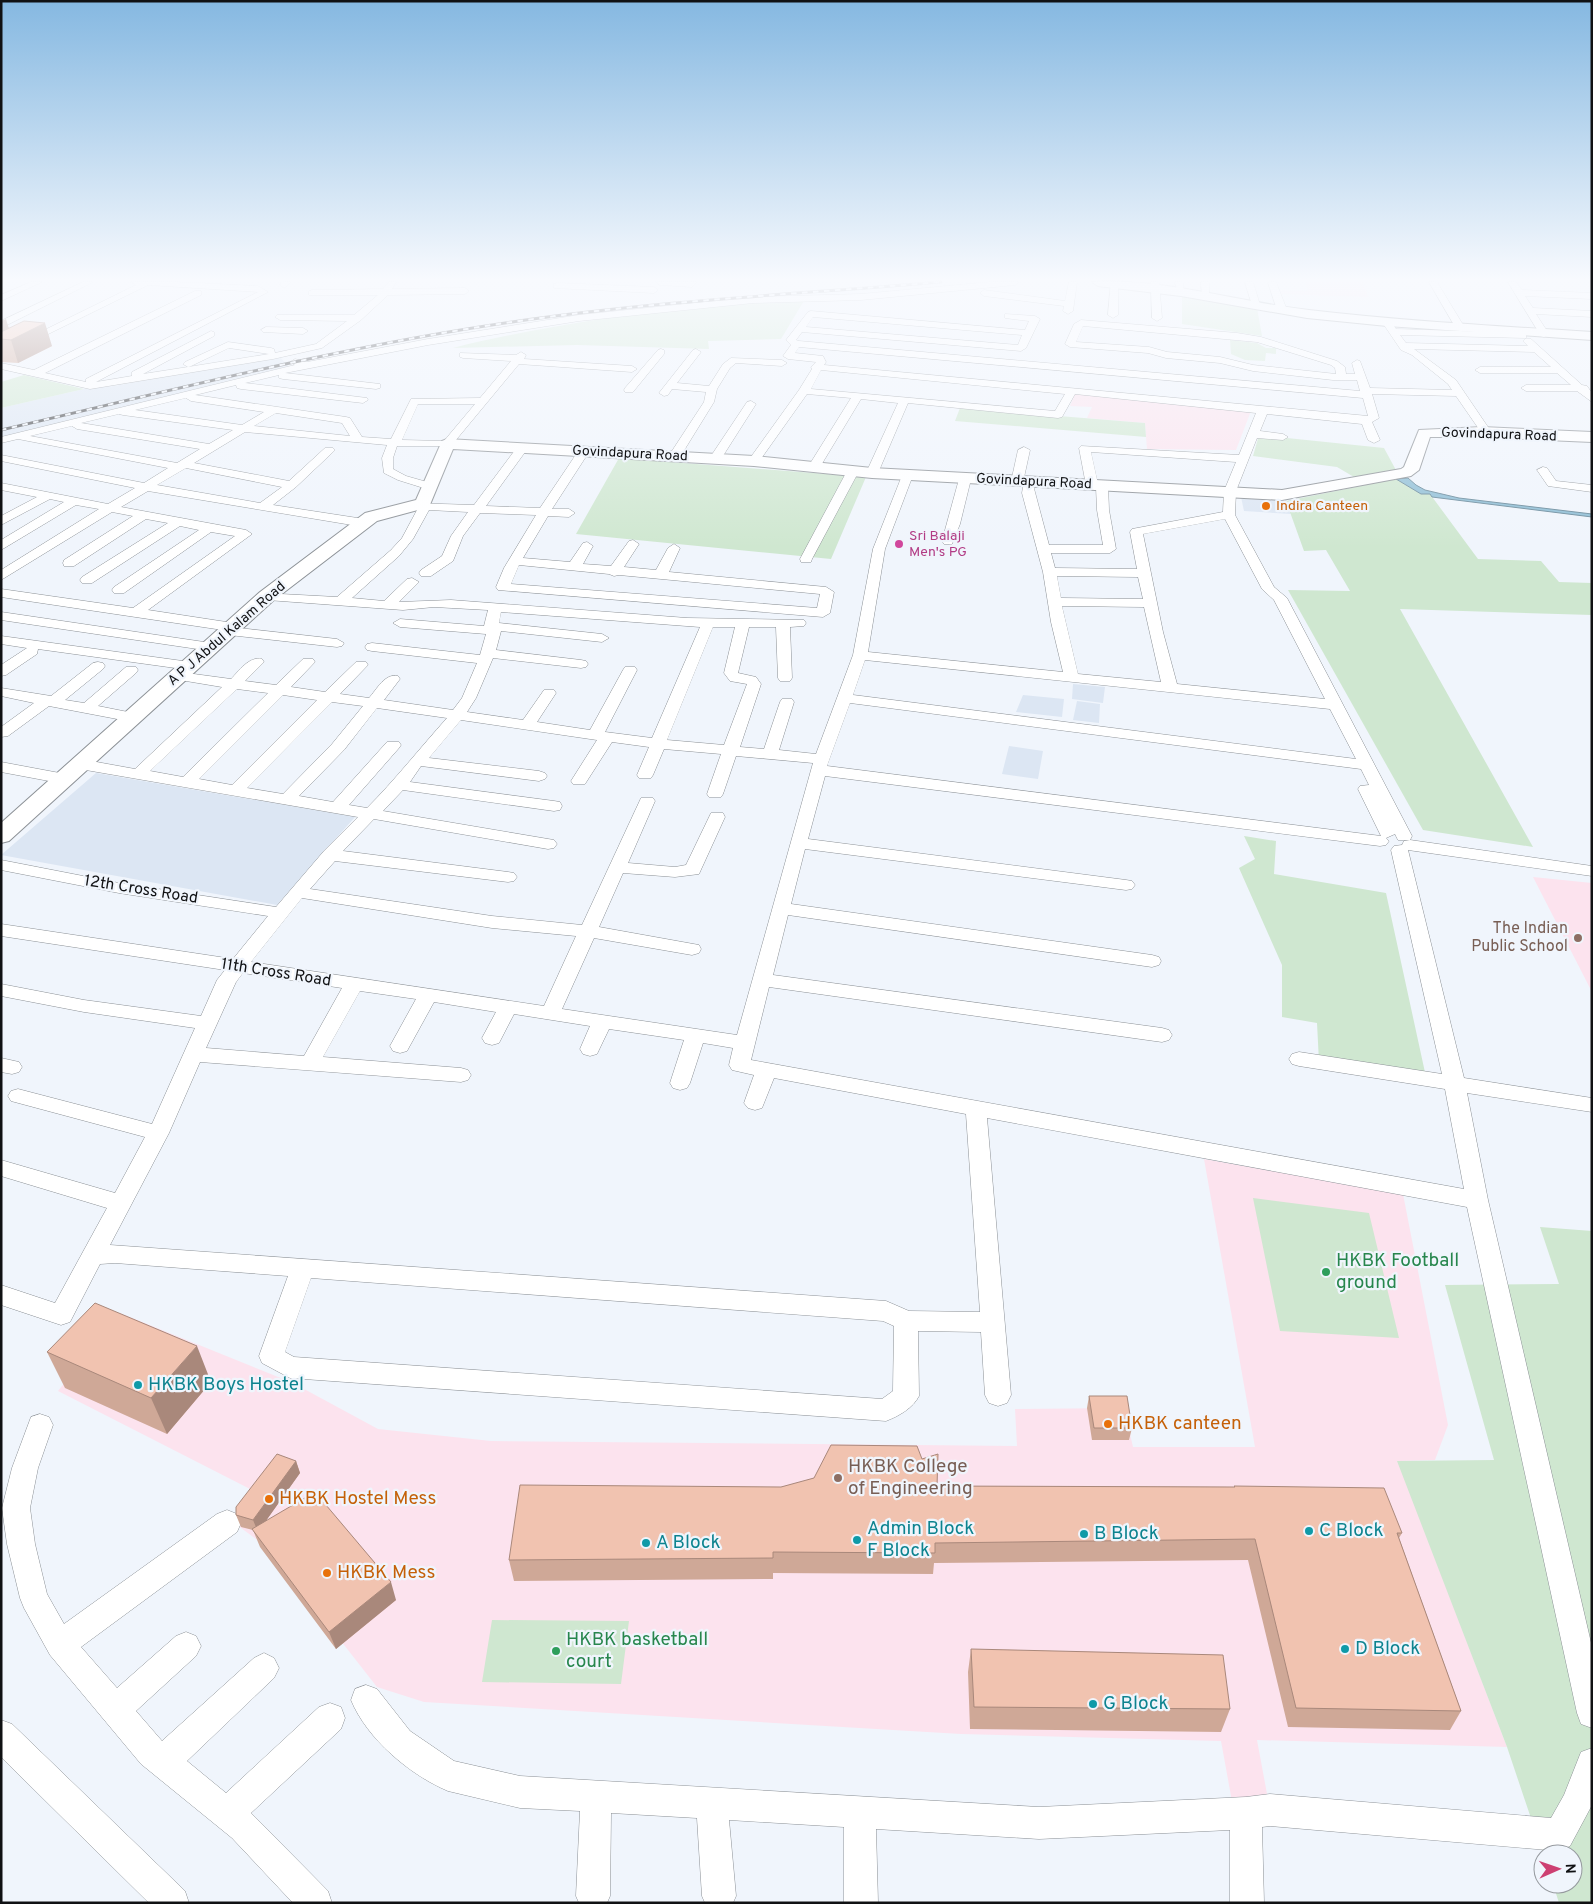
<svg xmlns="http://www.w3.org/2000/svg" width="1593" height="1904" font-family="Overpass,sans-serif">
  <rect width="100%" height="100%" fill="#f0f5fc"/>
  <path fill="#dce6f3" d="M279,356L289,367L1,438V408L84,389L114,386Z
    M1241,497L1286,501L1291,514L1244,511Z
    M1073,684L1105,687L1103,703L1072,699Z
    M1023,695L1064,699L1062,717L1016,712Z
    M1077,701L1100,704L1099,723L1073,720Z
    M1009,746L1043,751L1038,779L1002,774Z
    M96,773L355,817L277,905L1,855Z"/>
  <path fill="#fce3ee" d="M1305,282H1363L1368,297L1280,294L1278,290L1308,291Z
    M1075,394L1251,411L1236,450L1147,449L1145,423L1087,418L1092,407L1070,406Z
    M1533,877L1592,883V992Z
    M1204,1159L1403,1194L1448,1425L1435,1460L1398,1461L1507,1747L1257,1740L1270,1810L1233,1807L1221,1741L961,1734L424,1702L377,1687L268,1548L237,1525L252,1490L58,1391L120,1313L293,1383L378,1429L491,1441L1017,1446L1015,1409L1124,1408L1133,1447H1255Z"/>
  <path fill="#cfe7d0" d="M1182,295L1257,308L1262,336L1182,324Z
    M805,299L781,339L708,341L709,349L577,345L453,348C486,339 520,333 553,327C636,312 721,301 805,299Z
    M1230,340L1257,343L1266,348H1276V354L1266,353L1265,361L1245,360L1231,354Z
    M24,375L84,389L1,408V382Z
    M960,408L1145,423L1146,437L955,421Z
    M1259,435L1384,448L1397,472L1354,477L1337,467L1253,456Z
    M619,458L866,477L831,559L576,534Z
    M1396,479L1421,494H1430L1478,559L1541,561L1559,582L1592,583V615L1400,609L1533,847L1423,830L1288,590L1350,591L1326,550L1304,551L1286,501Z
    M1244,836L1276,841L1274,874L1386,893L1426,1077L1319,1062L1317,1023L1282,1017V965L1239,868L1255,859Z
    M1253,1198L1369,1213L1399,1338L1280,1331Z
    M1540,1227L1592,1231V1903H1559L1553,1884H1573V1854H1543L1507,1747L1397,1461L1494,1460L1445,1285L1559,1284Z
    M492,1620L629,1621L621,1684L482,1682Z"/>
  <path fill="#90bfd6" stroke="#6a8b9c" d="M1408,478L1416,485L1425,490L1459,498L1592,514V517L1432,497L1430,494H1421L1396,479Z"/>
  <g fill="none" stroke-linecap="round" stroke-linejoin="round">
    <g stroke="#8c9196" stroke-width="1">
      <path id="street" d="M31,282H42L1,301V295Z
        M83,282H93L1,328V321Z
        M131,282H177L258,286L268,292L96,382L132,376V372L211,331L214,332V336L143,374L188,367L183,364L185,362L228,342L271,348L274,349L275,353L316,344L347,321L280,320L275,317L277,315H354L378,295H309V291L312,290L383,289L389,282H396L392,289L465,288L469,291L465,294L388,295L361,320L322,348L273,359L90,389L1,369V363L34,370L195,291H201V295L45,373L86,382V379L258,292L148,285L28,344H22L20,342L136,285ZM229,348L269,354L188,367L191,366Z
        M282,282H291L284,288L280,285Z
        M656,282H697L692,287L660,285Z
        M990,282H1019L1015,285L861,300L753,303L579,321L428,345L285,373L380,384V388L376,389L283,379L279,378V375L245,383L367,398L368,400L363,403L241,389L237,388L236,385L195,395L346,417L350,418L362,437L391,439L411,399L480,398L511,361L463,358L460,357V353L516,355L521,352L526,355L524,359L632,366L637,369L632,372L519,364L451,446H397L393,458V469L406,476L434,484L436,486L434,488L430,490L398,480L384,473L382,458L387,445L245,432L194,463L289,481L325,448H333L335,450L333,452L296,487L273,505L364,519L368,520L370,523L368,526L364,527L148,491L121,507L246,530L252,534L148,610L233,623L238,624L239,628L337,639L344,643L342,646L337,647L229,635L224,634L223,630L1,597V589L133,608L235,536L211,532L124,593H114L112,590L114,587L199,530L180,526L92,583H82L80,580L82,577L168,523L146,519L74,566H64L63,563L64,560L133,516L112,512L1,580V570L99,509L76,505L1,550V540L64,502L50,499L1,525V516L37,497L1,490V483L108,504L135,488L1,461V455L144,483L168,468L18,439L1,443V437L295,365L290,362L295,359L307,362L428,339L579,315L753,297L861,294ZM186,398L191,401L264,412L242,425L135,410ZM418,404H475L444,441L402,440ZM276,413L342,423L350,436L254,426ZM119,414L123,415L233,430L209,444L81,423ZM72,426L77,429L200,449L177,463L30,436ZM186,468L282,487L260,503L157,485Z
        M1069,282H1077L1073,311L1068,314L1063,311L1064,306L984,296L980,293L984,290L1065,301Z
        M1111,282L1118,284V315L1113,318L1108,315Z
        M1151,282H1159L1162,318L1157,321L1152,318Z
        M1175,282H1183L1184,294H1178Z
        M1201,282H1209V298L1206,299L1202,296Z
        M1245,282H1253L1260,305L1259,307L1256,308L1252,305Z
        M1268,282H1276L1287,310L1285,312L1282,313L1277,310Z
        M1429,282H1437L1465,328L1463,330H1457Z
        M1508,282H1516L1522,290L1592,293V299L1525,296L1533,308L1592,311V317L1536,314L1549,334L1544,337L1541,336Z
        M557,283L654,287L658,290L654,293L554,288V284Z
        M811,311L1025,330L1029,321L1005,318V314L1035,316L1040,319L1026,348L1021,351L802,332L796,340L799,341L1360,391L1357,380H1333L1253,371L1220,363L1166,358L1148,353L1070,347L1065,344L1074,324L1081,320L1237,333L1261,337L1337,361L1345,367L1346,374H1355L1352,363L1357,360L1360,361L1370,388L1452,390L1448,384L1412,355L1401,350L1382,322L1384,320H1390L1396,329L1523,333L1526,334V338L1400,335L1406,343L1528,346L1523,341L1525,339H1531L1582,385L1587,386L1592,393V402L1577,391H1526L1521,388L1526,385H1571L1557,373H1480L1475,370L1480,367H1551L1534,352L1414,349L1456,380L1492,433L1491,435H1483L1456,396L1372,394L1379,418L1372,422L1380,440L1374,443L1368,440L1362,424L1267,414L1260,431L1283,434L1288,437L1283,440L1257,438L1236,491L1235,515L1274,587L1287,598L1412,836L1410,840H1398L1395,834L1386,838L1389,841L1386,845L1380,846L825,776L808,839L1126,880L1132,881L1135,885L1132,889L1126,890L805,849L791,904L1152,955L1159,957L1161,961L1159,965L1152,967L788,915L773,975L1162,1028L1169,1030L1172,1035L1169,1040L1162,1042L769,987L751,1060L1464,1189L1445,1089L1299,1066L1292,1064L1289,1059L1292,1054L1299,1052L1442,1074L1391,850L1394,846L1402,845L1404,841L1410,840L1592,866V876L1408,850L1464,1078L1592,1098V1112L1467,1093L1488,1200L1592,1647V1728L1581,1724L1577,1713L1467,1207L987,1118L1011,1395L1007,1403L998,1406L989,1403L985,1395L981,1332L918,1331L919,1396C913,1408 899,1416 886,1421L290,1378L262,1363L259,1356L288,1276L115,1263L100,1264L70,1322L61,1325L1,1305V1285L55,1303L107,1208L1,1176V1160L115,1193L145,1137L11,1101L8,1096L11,1091L18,1089L152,1124L195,1028L84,1012L1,996V984L84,1000L201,1016L217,980L225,970L1,936V924L233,959L268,916L119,893L1,870V860L119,883L276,907L324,851L358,817L80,769L74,767L72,764L74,761L80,759L135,769L222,687L174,679L172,676L174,673L179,672L231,679C239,671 249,656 262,659L264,662L245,681L276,685L303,659H313L315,662L291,687L325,692L356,662H366L368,665L340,694L369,698C377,689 385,673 398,676L400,679L384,700L453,710L462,698L477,663L372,651L367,650L365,647L367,644L372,643L480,655L486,634L400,627L393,623L400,619L484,626L488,610L434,607L403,610L267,600L260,596L262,593L337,597L391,550L402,538L417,510L410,509L408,506L410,503L474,505L518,446H526L528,448L486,506L540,508L579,450H587L589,452L552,509H569L575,513L569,517L548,516L523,558L570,562L583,543L587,542L593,546L583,564L611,566L629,541L633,540L639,544L624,567L656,570L668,548L674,544L680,548L669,572L826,587L834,592L830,613L823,617L498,590L496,587L504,568L536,515L480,513L463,536L453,561L431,576H421L419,573L421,570L442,556L451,536L468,512L429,510L413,539L399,556L352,598L384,601L407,579L412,578L419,582L399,602L451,600L687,618L804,620L806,623L804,626L790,627L792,678L790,681H780L778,678L776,627H749L738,673L756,677L761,684L740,747L764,749L780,702L782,699H792L794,702L779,750L816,754L853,655L873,549L903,473H911L913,475L885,549L868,652L1063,672L1051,622L1043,572L1022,493L1024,481H1032L1049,545H1103L1097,510L1096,487L1092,489L1086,485L1079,448L1081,446L1239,455L1256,413L1075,394L1062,417L1058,418L908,403L878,473L872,476L866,473L898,403L861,399L820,467L814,470L808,467L851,398L807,394L758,463H750L748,461L799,390L812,369L811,367L816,362L788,359L783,356L791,345L786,340L808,312ZM813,317L1022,335L1018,345L806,327ZM1083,326L1257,342L1331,365L1335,368L1336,374L1253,365L1220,357L1167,352L1149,347L1076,342ZM799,347L1363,398L1368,416L824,365L826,362L823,356L795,353ZM821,370L1065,394L1055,411L811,389ZM1091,452L1236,462L1224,491L1223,512L1132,529L1130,532L1137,569L1055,568L1051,553H1110L1116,549L1109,510L1108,486L1102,482L1098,484ZM1225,519L1262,589L1274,600L1325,699L1177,684L1163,632L1143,534ZM519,565L609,574L614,576L619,575L820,594L817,608L511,584ZM1057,576L1138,577L1143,599L1061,598ZM1062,606L1144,607L1161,682L1078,674ZM501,612L700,627L652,738L605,732L637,670L635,667H625L623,670L590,730L537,722L556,693L554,690H544L523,720L467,712L476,698L493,658L581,668L586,667L588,664L586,661L581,660L496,650L501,631L602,642L609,638L602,634L499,623ZM713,627H735L724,673L730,681L747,684L724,745L667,740ZM865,660L1330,709L1356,759L853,695ZM237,689L268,693L183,777L150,771ZM283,695L317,700L232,785L199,779ZM332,702L363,706L332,744L283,794L247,788ZM850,703L1361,769L1369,785L1360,786L1358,789L1381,836L827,766ZM377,708L447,718C420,748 395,780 367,808L349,805L399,748L401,745L399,742H387L333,802L299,796L344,750ZM461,720L597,740L571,781L573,784H585L612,742L649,747L637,775L639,778H651L653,775L664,749L721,754L707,794L709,797H721L723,794L736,756L813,763L737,1035L562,1009L594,938L692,955L699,953L701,949L699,945L599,927L623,873L675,877L699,874L725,817L723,813H711L686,865L675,867L628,863L655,801L653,798H641L582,925L492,916L310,889L335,861L508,882L514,881L517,877L514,873L508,872L343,851L374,819L548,849L554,848L557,844L554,840L548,839L383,811L403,790L554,811L560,810L562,806L560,802L554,801L410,782L421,766L539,781L545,779L547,776L545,773L539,771L429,758ZM302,898L492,928L576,936L544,1006L251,962ZM243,973L342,988L304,1056L206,1048L236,982ZM360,991L416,999L390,1046L393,1051L400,1053L407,1051L434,1002L496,1012L482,1038L485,1043L492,1045L499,1043L514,1014L590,1026L580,1049L583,1054L590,1056L597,1054L609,1029L684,1040L670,1083L673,1088L680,1090L687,1088L690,1083L703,1043L733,1048L729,1065L732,1070L754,1075L744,1103L748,1108L755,1110L762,1108L774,1078L966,1114L980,1312L909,1311L886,1301L110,1245L169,1133L200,1062L461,1082L468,1080L471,1075L468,1070L461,1068L323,1057ZM311,1278L883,1321L894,1326L893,1391L882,1399L294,1357L285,1352Z
        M266,327L303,328L308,331L303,334L263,332L261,330Z
        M661,349L664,350V354L633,392H625L624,390L625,388L658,350Z
        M696,349L701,352L677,383L709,386L723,364L731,358L782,360L787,363L782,366L736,363L730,368L717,389L714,402L680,457L674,460L668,457L704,402L706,392L672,389L668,395L664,396L659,393L693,350Z
        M751,401L756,404L721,459L719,461H711L709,459L747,402Z
        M1024,447L1030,450L1023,482L1017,485L1011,482L1018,450Z
        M1543,467L1547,468L1556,481L1592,485V492L1548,486L1537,470Z
        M853,468L859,471L812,559L811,562H801L800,559L847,471Z
        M965,476L971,479L960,524L952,544H944L942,541L959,479Z
        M1,612L211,643L216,644L218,647L216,650L211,651L1,620Z
        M1,636L190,662L195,663L197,666L195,669L190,670L38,649L37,654L6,675L1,676V665L27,648L1,644Z
        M98,662L103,663L105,666L103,669L65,700L84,703L126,667H136L138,670L136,673L98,706L138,714L141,717L138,720L133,722L49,706L8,736L1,737V727L34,703L1,696V688L51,696L93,663Z
        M1,762L65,774L71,776L73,779L71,782L65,784L1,772Z
        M1,1058L19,1062L22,1067L19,1072L12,1074L1,1072Z
        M40,1414L49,1417L53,1425L38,1468L30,1508L35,1544L47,1594L64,1624L217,1514L227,1510L237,1514L241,1523L237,1532L81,1647L117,1688L176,1636L186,1632L196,1636L201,1646L196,1656L136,1711L162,1741L254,1658L264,1653L274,1658L279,1668L274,1678L187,1761L226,1793L319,1707L330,1703L341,1707L345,1718L341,1729L251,1813L328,1891L332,1903H293L232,1838L141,1764L50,1655L24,1608L20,1598L7,1544L2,1508L12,1468L31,1417Z
        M366,1685L377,1689L410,1731L454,1761L520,1776L1039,1807L1246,1797L1270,1794L1551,1818L1564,1795L1581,1752L1592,1748V1805L1570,1846L1559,1851L1270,1826L1262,1827L1264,1903H1230V1830L1039,1839L876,1829L878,1903H844V1827L729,1820L736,1896L733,1903H705L702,1896L697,1818L611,1813L610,1896L607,1903H579L576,1896L580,1811L520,1808L448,1791C410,1775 367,1739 351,1700L355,1689Z
        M1,1720L12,1724L185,1891L189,1903H149L1,1757Z"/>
    </g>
    <g stroke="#8c9196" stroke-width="2">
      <path id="secondary" d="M1092,282C1165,278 1237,302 1309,310C1403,321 1497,326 1592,332V340L1387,326L1307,318L1181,296L1098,286Z
        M1482,427L1592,432V442L1482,437H1430L1419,470L1411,476L1282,500L872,478L754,466L453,449L429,507L377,521L274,600L9,841L1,843V823L260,592L365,513L416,500L442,441L447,439L754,456L872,468L1282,490L1401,469L1404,467L1419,430Z"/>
    </g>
    <use href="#street" fill="#fff" fill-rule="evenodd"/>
    <use href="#secondary" fill="#fff" fill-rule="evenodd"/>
    <g stroke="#3c3e41" stroke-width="3">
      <path id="rail" d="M1,430C170,391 339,347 512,322C654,301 798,294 941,282"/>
    </g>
    <use href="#rail" stroke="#f0f5fc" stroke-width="2" stroke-dasharray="5.5" stroke-linecap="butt"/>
  </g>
  <path fill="#cfa897" d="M1,319L9,328L52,346L18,363L1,362Z
    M47,1352L211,1382L167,1434L65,1388Z
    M1089,1396L1132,1428L1129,1440H1092L1087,1408Z
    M922,1459L937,1486L1234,1487V1486L1402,1533L1399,1538L1461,1711L1450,1730L1288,1727L1248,1560L934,1563L933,1574L773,1573V1579L514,1581L509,1560L781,1487Z
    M296,1461L300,1473L265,1522L396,1600L336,1649L260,1547L253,1530L241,1527L236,1515Z
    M971,1649L1230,1709L1221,1732L970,1729L968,1672Z"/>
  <path fill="#a9887b" d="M6,319L12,339L45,323L52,346L18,363L11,340L1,339V321Z
    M197,1346L211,1382L167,1434L151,1398Z
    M296,1461L300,1473L258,1532L253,1520Z
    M391,1582L396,1600L336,1649L329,1632Z"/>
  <path fill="#f1c3b0" stroke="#a9887b" d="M24,321L45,323L11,340L1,339V332Z
    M95,1303L197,1346L151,1398L47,1352Z
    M1089,1396H1127L1132,1428H1094Z
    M831,1445L917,1446L922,1459L938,1454L937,1486L1235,1487L1234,1486L1384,1488L1402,1533H1397L1461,1711L1296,1708L1255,1539L935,1543V1553L773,1552V1558L509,1560L520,1485L781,1487L814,1478Z
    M277,1454L296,1461L253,1520L236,1515V1507Z
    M315,1492L391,1582L329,1632L252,1529Z
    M971,1649L1223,1655L1230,1709L974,1707Z"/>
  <linearGradient id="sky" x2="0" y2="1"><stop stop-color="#85b8e1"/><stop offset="0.51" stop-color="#f8fafe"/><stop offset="1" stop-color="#f8fafe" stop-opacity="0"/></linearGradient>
  <rect width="1593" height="548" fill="url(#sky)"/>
  <g fill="#e8710a" stroke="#f0f5fc" stroke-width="2">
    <circle cx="1266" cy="506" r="5"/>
    <circle cx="1108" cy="1424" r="5"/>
    <circle cx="269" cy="1499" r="5"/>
    <circle cx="327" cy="1573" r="5"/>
  </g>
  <circle fill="#d1479c" stroke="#f0f5fc" stroke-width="2" cx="899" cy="544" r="5"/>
  <g fill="#8d6e63" stroke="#f0f5fc" stroke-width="2">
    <circle cx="1578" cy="938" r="5"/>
    <circle cx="838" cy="1478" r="5"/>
  </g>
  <g fill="#2e9e5b" stroke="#f0f5fc" stroke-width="2">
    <circle cx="1326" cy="1272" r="5"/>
    <circle cx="556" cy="1651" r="5"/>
  </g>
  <g fill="#0f9aa8" stroke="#f0f5fc" stroke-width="2">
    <circle cx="138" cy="1385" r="5"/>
    <circle cx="1309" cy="1531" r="5"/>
    <circle cx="1084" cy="1534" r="5"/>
    <circle cx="857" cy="1540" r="5"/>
    <circle cx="646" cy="1543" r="5"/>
    <circle cx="1345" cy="1649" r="5"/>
    <circle cx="1093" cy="1704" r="5"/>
  </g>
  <g text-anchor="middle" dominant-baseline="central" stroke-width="4.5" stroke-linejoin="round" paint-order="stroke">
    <g font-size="14" fill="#101113" stroke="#f0f5fc">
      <text transform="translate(1499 435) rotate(2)">Govindapura Road</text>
      <text transform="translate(630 454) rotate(3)">Govindapura Road</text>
      <text transform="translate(1034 482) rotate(3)">Govindapura Road</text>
      <text transform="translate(227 634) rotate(-41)">A P J Abdul Kalam Road</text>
    </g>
    <g font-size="14" fill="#c56008" stroke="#f0f5fc" text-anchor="start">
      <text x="1276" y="506">Indira Canteen</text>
    </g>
    <g font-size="14" fill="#b23c85" stroke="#f0f5fc" text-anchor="start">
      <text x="909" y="536">Sri Balaji<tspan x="909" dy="16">Men's PG</tspan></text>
    </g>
    <g font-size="16" fill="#101113" stroke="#f0f5fc">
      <text transform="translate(141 890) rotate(9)">12th Cross Road</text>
      <text transform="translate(276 973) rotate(9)">11th Cross Road</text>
    </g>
    <g font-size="16" fill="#785e54" stroke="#f0f5fc" text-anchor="end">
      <text x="1568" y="929">The Indian<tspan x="1568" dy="18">Public School</tspan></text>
    </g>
    <g font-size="19" fill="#27864d" stroke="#f0f5fc" text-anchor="start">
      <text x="1336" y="1261">HKBK Football<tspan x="1336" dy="22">ground</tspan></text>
      <text x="566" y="1640">HKBK basketball<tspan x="566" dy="22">court</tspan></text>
    </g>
    <g font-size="19" fill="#0d838f" stroke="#f0f5fc" text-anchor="start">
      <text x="148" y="1385">HKBK Boys Hostel</text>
      <text x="867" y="1529">Admin Block<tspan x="867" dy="22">F Block</tspan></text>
      <text x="1319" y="1531">C Block</text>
      <text x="1094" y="1534">B Block</text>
      <text x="656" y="1543">A Block</text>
      <text x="1355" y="1649">D Block</text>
      <text x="1103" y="1704">G Block</text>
    </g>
    <g font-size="19" fill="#c56008" stroke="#f0f5fc" text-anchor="start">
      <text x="1118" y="1424">HKBK canteen</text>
      <text x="279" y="1499">HKBK Hostel Mess</text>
      <text x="337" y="1573">HKBK Mess</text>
    </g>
    <g font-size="19" fill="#785e54" stroke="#f0f5fc" text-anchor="start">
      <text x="848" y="1467">HKBK College<tspan x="848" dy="22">of Engineering</tspan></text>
    </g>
  </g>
  <rect width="1593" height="1904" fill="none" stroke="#101113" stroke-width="5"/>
  <g transform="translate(1558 1869) rotate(88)"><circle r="24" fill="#f0f5fc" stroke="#969a9f"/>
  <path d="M0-4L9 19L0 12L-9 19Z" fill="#cd4072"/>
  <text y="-8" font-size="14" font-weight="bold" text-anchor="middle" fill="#101113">N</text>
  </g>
</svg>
